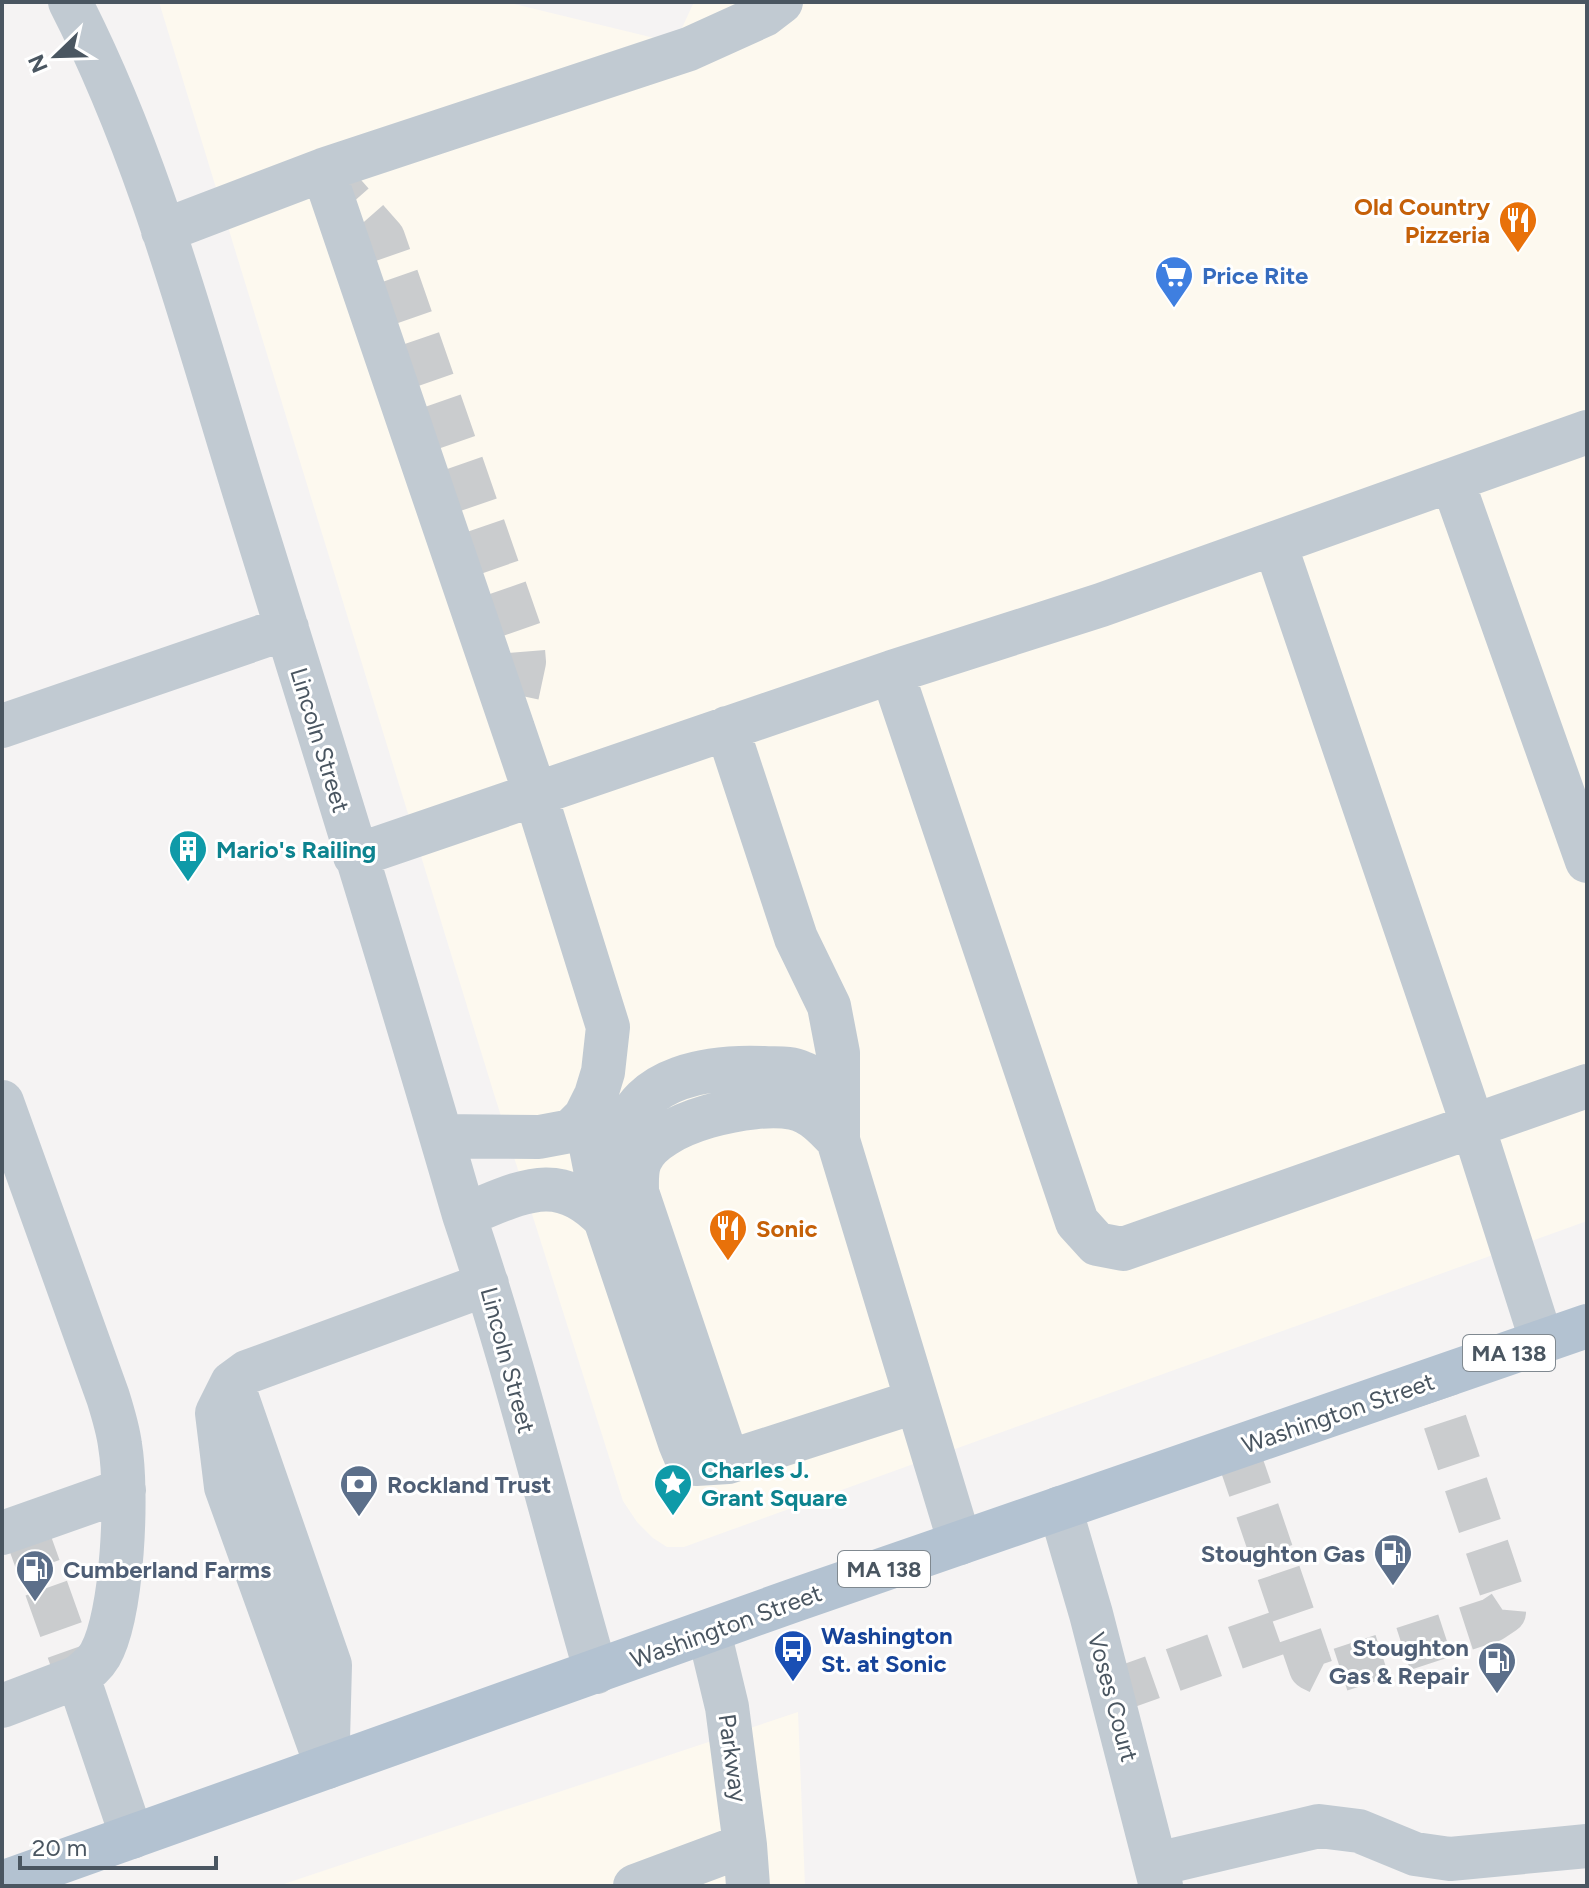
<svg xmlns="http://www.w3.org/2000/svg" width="1589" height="1888" font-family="Figtree,sans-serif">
  <rect width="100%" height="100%" fill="#f5f3f3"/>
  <path fill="#fdf9ef" d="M159,2H506L675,43L694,2H1587V1221L703,1540L684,1547H667L653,1538L637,1522L623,1501L494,1094Z
    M798,1712L805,1886H278Z"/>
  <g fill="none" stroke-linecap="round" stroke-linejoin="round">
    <path stroke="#caccce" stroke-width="44" stroke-dasharray="44 22" stroke-linecap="butt" d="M323,170L383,238L522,638L524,662L511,723
      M1236,1448L1311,1668L1323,1674L1330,1673L1492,1620L1504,1612L1505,1601L1431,1380
      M24,1526L78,1677
      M1111,1692L1297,1626"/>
    <path stroke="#c1cad2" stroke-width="44" d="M70,2C149,156 193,326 244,491C319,732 394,973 464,1215C515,1365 552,1520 596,1672
      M323,170L536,796L608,1027L603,1072L596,1095L585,1117L571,1131L539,1137L441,1136
      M163,231L323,170L689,49L764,15L781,2
      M1587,432L1101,605L892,672L1077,1222L1097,1244L1123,1249L1587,1086
      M1452,480L1587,861
      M1275,544L1473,1126L1542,1342
      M2,726L287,628
      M727,728L796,938L829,1006L838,1053V1140L960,1543
      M355,856L892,672
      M2,1102L108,1397C113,1413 118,1429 120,1445C128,1492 123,1615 100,1655C94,1665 87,1670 78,1677L132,1837
      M585,1117L605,1219
      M635,1184C631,1170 622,1151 625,1136C636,1075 713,1066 763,1068C775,1069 790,1067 800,1072C817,1078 827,1089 838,1103
      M464,1215C519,1194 557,1168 605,1219L680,1443L685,1455L696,1464L728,1462L917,1401
      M232,1383L330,1665L328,1740
      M728,1462L637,1192C637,1181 636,1171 640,1161C656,1121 754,1100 793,1108C812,1112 825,1126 838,1140
      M1060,1508L1091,1614L1161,1886
      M2,1533L124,1490
      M709,1632L727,1707L745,1845L748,1886
      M2,1706L78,1677
      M327,1767L226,1487L217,1413L232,1383L247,1372L487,1284
      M1157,1864L1319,1826L1359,1831L1415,1854L1450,1859L1587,1846
      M635,1886L745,1845"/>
    <path stroke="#b3c2d1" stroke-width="44" d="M2,1883L792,1601L1587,1326"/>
  </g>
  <defs>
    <g id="restaurant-pin" transform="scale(2)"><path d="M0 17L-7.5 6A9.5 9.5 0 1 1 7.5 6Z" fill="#e8710a" stroke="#fff"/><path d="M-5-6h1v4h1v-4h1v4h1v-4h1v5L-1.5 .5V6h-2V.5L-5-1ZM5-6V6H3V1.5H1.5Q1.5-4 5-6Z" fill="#fff"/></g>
    <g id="supermarket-pin" transform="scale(2)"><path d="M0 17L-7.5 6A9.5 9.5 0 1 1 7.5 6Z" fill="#3f7fe0" stroke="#fff"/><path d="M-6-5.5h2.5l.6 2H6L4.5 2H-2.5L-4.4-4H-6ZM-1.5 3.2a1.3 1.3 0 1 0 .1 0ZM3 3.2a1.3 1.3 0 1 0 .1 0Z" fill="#fff"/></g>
    <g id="building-pin" transform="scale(2)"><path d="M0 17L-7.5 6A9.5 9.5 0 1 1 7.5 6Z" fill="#0f9aa8" stroke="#fff"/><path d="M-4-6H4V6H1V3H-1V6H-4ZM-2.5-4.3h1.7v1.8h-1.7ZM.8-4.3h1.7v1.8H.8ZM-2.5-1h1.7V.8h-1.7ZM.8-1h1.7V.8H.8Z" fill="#fff"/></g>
    <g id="sight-pin" transform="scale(2)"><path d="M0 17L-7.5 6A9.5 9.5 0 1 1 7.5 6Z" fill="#0f9aa8" stroke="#fff"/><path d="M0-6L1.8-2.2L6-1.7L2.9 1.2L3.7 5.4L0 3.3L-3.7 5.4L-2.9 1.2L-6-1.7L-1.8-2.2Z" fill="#fff"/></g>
    <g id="bank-pin" transform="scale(2)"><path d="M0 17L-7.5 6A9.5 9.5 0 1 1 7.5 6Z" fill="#5c6f8a" stroke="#fff"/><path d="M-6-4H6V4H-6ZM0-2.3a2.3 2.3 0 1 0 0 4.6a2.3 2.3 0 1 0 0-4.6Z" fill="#fff"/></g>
    <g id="fuel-pin" transform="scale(2)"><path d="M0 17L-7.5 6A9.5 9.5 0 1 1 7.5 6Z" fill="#5c6f8a" stroke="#fff"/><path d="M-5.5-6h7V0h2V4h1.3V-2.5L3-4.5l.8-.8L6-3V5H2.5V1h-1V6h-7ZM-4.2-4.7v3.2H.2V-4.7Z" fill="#fff"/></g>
    <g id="bus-pin" transform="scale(2)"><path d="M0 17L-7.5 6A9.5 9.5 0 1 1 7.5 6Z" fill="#1a4fb4" stroke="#fff"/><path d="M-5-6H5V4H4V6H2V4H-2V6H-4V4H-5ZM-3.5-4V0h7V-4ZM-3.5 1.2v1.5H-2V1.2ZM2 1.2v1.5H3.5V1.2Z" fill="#fff"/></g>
  </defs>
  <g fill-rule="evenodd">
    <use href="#restaurant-pin" x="1518" y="220"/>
    <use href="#supermarket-pin" x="1174" y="275"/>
    <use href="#building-pin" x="188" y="849"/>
    <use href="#restaurant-pin" x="728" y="1228"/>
    <use href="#sight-pin" x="673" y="1483"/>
    <use href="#bank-pin" x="359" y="1484"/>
    <use href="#fuel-pin" x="1393" y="1553"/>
    <use href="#fuel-pin" x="35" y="1569"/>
    <use href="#bus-pin" x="793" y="1649"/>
    <use href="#fuel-pin" x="1497" y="1661"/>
  </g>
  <g text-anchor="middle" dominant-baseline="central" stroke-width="6" stroke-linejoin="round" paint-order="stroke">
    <g fill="#fff" stroke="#808990" stroke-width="2">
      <rect x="1463" y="1335" width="92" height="36" rx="6"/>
      <rect x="838" y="1551" width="92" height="36" rx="6"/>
    </g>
    <g font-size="22" font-weight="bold" fill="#4a5661">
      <text x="1509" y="1353">MA 138</text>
      <text x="884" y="1569">MA 138</text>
    </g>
    <g font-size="24" font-weight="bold" fill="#c56008" stroke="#fff" text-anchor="end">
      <text x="1490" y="206">Old Country<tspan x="1490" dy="28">Pizzeria</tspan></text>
      <text x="756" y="1228" text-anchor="start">Sonic</text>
    </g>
    <g font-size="24" font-weight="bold" fill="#366cbe" stroke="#fff" text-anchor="start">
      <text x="1202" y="275">Price Rite</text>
    </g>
    <g font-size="24" fill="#4a5661" stroke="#fff">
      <text transform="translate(320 740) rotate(73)">Lincoln Street</text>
      <text transform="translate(508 1360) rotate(75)">Lincoln Street</text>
      <text transform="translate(1338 1413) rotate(-19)">Washington Street</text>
      <text transform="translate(726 1626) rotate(-20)">Washington Street</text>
      <text transform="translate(1113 1697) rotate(75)">Voses Court</text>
      <text transform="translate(733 1758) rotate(82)">Parkway</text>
    </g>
    <g font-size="24" font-weight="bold" fill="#0d838f" stroke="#fff" text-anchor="start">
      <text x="216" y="849">Mario's Railing</text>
      <text x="701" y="1469">Charles J.<tspan x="701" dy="28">Grant Square</tspan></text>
    </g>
    <g font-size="24" font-weight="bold" fill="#4e5e75" stroke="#fff" text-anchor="start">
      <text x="387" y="1484">Rockland Trust</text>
      <text x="1365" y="1553" text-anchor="end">Stoughton Gas</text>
      <text x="63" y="1569">Cumberland Farms</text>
      <text x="1469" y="1647" text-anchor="end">Stoughton<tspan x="1469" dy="28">Gas &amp; Repair</tspan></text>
    </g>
    <g font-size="24" font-weight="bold" fill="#164399" stroke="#fff" text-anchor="start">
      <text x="821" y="1635">Washington<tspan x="821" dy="28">St. at Sonic</tspan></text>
    </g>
  </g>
  <rect width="1589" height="1888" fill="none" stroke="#4a5661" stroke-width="8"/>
  <g transform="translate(56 56) rotate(247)" stroke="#ffffff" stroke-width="6" paint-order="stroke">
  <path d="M0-6L14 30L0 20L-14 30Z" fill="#4a5661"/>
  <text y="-12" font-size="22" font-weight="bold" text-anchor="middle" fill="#4a5661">N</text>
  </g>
  <path d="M20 1856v12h196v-12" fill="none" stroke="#4a5661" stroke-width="4"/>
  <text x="32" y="1856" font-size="24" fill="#4a5661" stroke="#ffffff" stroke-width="6" paint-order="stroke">20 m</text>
</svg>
